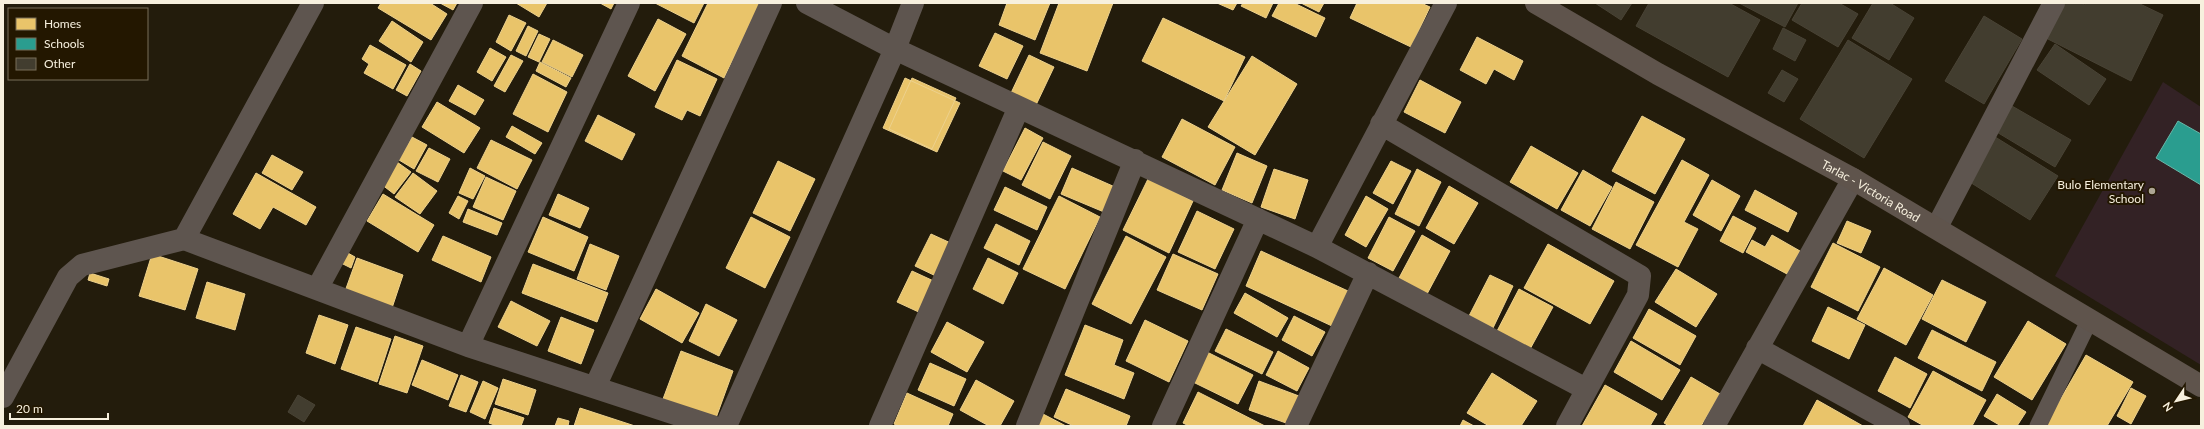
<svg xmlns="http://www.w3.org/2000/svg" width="2204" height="429" font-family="Lato,sans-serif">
  <rect width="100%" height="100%" fill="#231c0c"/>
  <path fill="#332225" d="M2163,82L2201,107V365L2055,276Z"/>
  <path fill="#e9c46a" stroke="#edd18d" d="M381,3H430L447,14L431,40L378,8Z
    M440,3H457L453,10Z
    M516,3H547L539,17Z
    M600,3H614L611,9Z
    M655,3H704L694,23Z
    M708,3H760L724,78L682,56Z
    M1007,3H1050L1035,40L999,25Z
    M1059,3H1113L1087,71L1040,53Z
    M1217,3H1237L1233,10Z
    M1243,3H1273L1266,18L1241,6Z
    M1279,3H1294L1325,18L1316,37L1272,16Z
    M1301,3H1324L1319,12Z
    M1357,3H1421L1430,7L1411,47L1350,18Z
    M509,15L526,23L511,51L496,42Z
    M1163,18L1245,57L1224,101L1142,61Z
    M658,19L686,34L655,91L628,76Z
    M392,21L423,42L411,62L379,41Z
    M528,26L538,31L526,56L516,51Z
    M995,33L1023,46L1007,79L979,66Z
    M539,34L550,39L539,62L528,57Z
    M1477,37L1523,61L1514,80L1494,69L1486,84L1460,70Z
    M553,40L583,55L572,77L542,62Z
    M370,45L406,65L393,89L364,73L369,64L362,59Z
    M490,48L506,57L492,81L477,72Z
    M511,55L523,61L505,92L494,86Z
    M1029,55L1054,67L1036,105L1011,93Z
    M1252,56L1297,84L1255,155L1208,127Z
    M677,60L717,79L700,116L687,110L682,120L655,107Z
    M540,62L571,78L566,87L536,71Z
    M410,64L421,71L407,96L396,90Z
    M533,74L567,92L548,132L513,114Z
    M905,78L960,103L937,152L883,128Z
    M912,78L956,98L932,149L889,129Z
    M1420,80L1461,102L1445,133L1404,112Z
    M458,85L484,100L475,115L449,101Z
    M437,102L480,128L464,153L422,127Z
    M598,115L635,134L622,160L585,141Z
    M1642,116L1685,139L1655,194L1612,171Z
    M1182,119L1235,147L1215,185L1162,157Z
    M512,126L542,143L535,154L506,137Z
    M1025,128L1043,138L1021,180L1003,171Z
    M412,137L427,145L414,169L399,160Z
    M491,140L532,160L517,189L477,168Z
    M1043,142L1071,156L1050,199L1022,185Z
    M1531,146L1578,173L1557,209L1510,182Z
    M429,148L450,159L438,182L416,171Z
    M1237,153L1267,166L1252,203L1222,190Z
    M272,155L303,172L292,190L262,173Z
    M1682,160L1709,175L1684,222L1698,229L1678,267L1636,245Z
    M778,161L815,179L790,231L753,213Z
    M1391,161L1411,171L1393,204L1373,193Z
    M397,162L411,172L394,194L381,184Z
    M470,168L485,176L473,199L459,193Z
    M1072,168L1115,187L1104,212L1061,194Z
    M1274,169L1308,180L1295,219L1261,207Z
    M1417,169L1441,182L1419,226L1395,214Z
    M1583,170L1612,187L1590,226L1561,210Z
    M256,173L316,207L306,225L273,207L260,229L233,214Z
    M413,173L437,191L420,214L395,197Z
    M486,177L516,191L503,220L473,207Z
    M1148,179L1193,201L1169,253L1123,230Z
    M1712,180L1740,196L1721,231L1693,215Z
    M1616,182L1654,202L1630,249L1592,229Z
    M1449,186L1478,203L1454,244L1426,228Z
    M1005,187L1047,207L1037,230L994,210Z
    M1755,190L1797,213L1788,232L1745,210Z
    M383,194L434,225L418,252L367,221Z
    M558,194L589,208L580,228L549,215Z
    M458,196L468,201L459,219L449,213Z
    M1059,196L1100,217L1065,289L1023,269Z
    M1366,196L1388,209L1366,247L1345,235Z
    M468,209L502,223L497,235L463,222Z
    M1197,211L1234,229L1215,269L1178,252Z
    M1733,216L1756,228L1743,253L1720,241Z
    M543,217L588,237L574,271L528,252Z
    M751,217L790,237L765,288L726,268Z
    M1389,217L1415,231L1393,271L1368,258Z
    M1847,221L1871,231L1861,253L1837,243Z
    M996,224L1030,241L1019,265L984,248Z
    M931,234L955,245L940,278L915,266Z
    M1422,235L1450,251L1427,294L1399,278Z
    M1772,235L1800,251L1787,274L1746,252L1752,240L1765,247Z
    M443,236L491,257L481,282L432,260Z
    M1126,236L1166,257L1131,324L1092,304Z
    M1833,243L1880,267L1858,311L1811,287Z
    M590,244L619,256L606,290L577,279Z
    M1548,244L1614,281L1590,324L1524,288Z
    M1261,251L1348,291L1332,326L1246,286Z
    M346,252L355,257L351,268L341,263Z
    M152,254L198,269L185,310L139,296Z
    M1173,254L1218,274L1202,310L1157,290Z
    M357,258L403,275L391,311L344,294Z
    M988,258L1018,273L1003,304L973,289Z
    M533,264L608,293L597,322L522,293Z
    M1884,268L1933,295L1906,345L1857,319Z
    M1676,269L1717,294L1696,327L1655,302Z
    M912,271L938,283L923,314L897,302Z
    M90,273L109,279L107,286L88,280Z
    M1490,275L1513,286L1493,328L1469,316Z
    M1942,280L1986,302L1966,342L1922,319Z
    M207,282L245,294L235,330L196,318Z
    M656,289L699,313L682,343L640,319Z
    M1519,289L1553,307L1529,351L1496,333Z
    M1245,293L1288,318L1277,337L1234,313Z
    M511,301L550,321L537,346L498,327Z
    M706,304L737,320L719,356L689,341Z
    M1828,307L1865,325L1849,359L1812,341Z
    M1649,309L1696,336L1680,365L1633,338Z
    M319,315L348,325L335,364L306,353Z
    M1294,316L1325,332L1312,356L1282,340Z
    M561,317L594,330L581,364L548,351Z
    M1145,320L1188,341L1169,382L1126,361Z
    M2028,321L2066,344L2032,400L1994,377Z
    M947,322L984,342L967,372L931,352Z
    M1085,325L1123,340L1114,365L1134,373L1124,399L1065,375Z
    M356,327L391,339L377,382L341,369Z
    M1226,329L1273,352L1262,374L1215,351Z
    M1932,330L1996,362L1982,391L1918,358Z
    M395,336L423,346L407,393L379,384Z
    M1631,341L1680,370L1662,400L1614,372Z
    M681,351L733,371L716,418L663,399Z
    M1278,351L1309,368L1297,391L1266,375Z
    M1207,352L1253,375L1238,404L1193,382Z
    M2086,355L2133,382L2107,426H2045Z
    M1895,357L1927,374L1910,408L1878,391Z
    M422,360L458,375L448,400L412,385Z
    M930,363L966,379L954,406L918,390Z
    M1933,371L1986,400L1972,426H1924L1908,417Z
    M1492,373L1537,401L1521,426H1489L1467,413Z
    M461,375L478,382L466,412L449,406Z
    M1691,377L1720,394L1701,426H1669L1664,423Z
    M503,379L536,390L528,415L495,404Z
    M976,380L1014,401L1000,426H989L960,410Z
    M483,381L498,388L485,419L470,412Z
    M1259,381L1299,396L1289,424L1249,410Z
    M1605,385L1657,414L1650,426H1582Z
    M2131,388L2146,396L2131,424L2117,416Z
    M1066,389L1130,416L1126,426H1074L1054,417Z
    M1198,392L1265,426H1189L1183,423Z
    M907,393L953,414L948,426H899L894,424Z
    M1997,394L2026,412L2017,426H2001L1984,416Z
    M1817,400L1863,426H1803Z
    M494,408L524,418L521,426H497L489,423Z
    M580,408L635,426H574Z
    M1043,414L1066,426H1037Z
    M558,418L569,421L568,426H555Z
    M1463,420L1474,426H1460Z"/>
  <path fill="#2a9d8f" stroke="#68b6a7" d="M2178,121L2201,134V185L2156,158Z"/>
  <path fill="#423d2f" stroke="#494335" d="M1595,3H1632L1621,20Z
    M1649,3H1729L1760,20L1728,77L1636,26Z
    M1739,3H1798L1785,27Z
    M1802,3H1839L1858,14L1838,47L1792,20Z
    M1873,3H1890L1914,18L1889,60L1852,38Z
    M2059,3H2080L2085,5L2086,3H2138L2163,15L2131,81L2042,36Z
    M1984,16L2022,39L1984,104L1945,81Z
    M1783,28L1806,40L1795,61L1773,49Z
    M1848,40L1912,79L1864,158L1800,119Z
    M2055,44L2106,79L2089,105L2037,70Z
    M1782,70L1798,79L1784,102L1768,93Z
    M2005,102L2071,140L2055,167L1990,128Z
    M1992,135L2058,176L2030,220L1965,179Z
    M298,395L315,405L304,422L288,412Z"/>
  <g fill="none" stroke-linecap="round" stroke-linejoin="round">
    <path stroke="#5e554f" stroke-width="17" d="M2038,426L2089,321"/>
    <path stroke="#5e554f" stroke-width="22" d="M807,3L895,49L1317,247L1586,389
      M1381,124L1640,276L1638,295L1567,426
      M1937,227L2054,3
      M184,239L313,3
      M1317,247L1446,3
      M317,289L472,3
      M468,346L629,3
      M1757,348L1899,426
      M595,387L771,3
      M3,397L68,277L82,265L184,239L468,346L712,426
      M726,426L895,49L913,3
      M880,426L1019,107
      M1027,426L1135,160
      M1163,426L1258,219
      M1296,426L1368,273
      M1714,426L1853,179"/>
    <path stroke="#5f544c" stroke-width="22" id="s1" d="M1536,3L1658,74L1853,179L2201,386"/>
  </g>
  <circle fill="#ada694" stroke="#231700" stroke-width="1.5" cx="2152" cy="191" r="4"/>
  <g text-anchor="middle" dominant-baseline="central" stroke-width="4" stroke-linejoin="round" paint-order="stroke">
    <g font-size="12" fill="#f7f0de" stroke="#231700" text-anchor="end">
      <text x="2144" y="184">Bulo Elementary<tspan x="2144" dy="14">School</tspan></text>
    </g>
    <g font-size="12" fill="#f7f0de" stroke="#231700">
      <text stroke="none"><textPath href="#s1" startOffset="384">Tarlac - Victoria Road</textPath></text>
    </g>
  </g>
  <rect width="2204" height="429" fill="none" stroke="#f7f0de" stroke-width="8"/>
  <rect x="8" y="8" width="140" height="72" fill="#231700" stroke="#786e59"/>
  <rect x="16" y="18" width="20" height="12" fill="#e9c46a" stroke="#786e59"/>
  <text x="44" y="28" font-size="12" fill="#f7f0de">Homes</text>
  <rect x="16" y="38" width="20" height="12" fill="#2a9d8f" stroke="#786e59"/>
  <text x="44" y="48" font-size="12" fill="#f7f0de">Schools</text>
  <rect x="16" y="58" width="20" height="12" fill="#423d2f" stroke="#786e59"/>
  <text x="44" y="68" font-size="12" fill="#f7f0de">Other</text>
  <g transform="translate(2176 401) rotate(235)" stroke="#231700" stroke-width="3" paint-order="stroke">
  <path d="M0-3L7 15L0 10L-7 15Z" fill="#f7f0de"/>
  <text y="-6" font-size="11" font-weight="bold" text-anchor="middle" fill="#f7f0de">N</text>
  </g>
  <path d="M10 413v6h98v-6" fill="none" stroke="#f7f0de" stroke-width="2"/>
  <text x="16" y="413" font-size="12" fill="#f7f0de" stroke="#231700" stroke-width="3" paint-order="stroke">20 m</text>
</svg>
